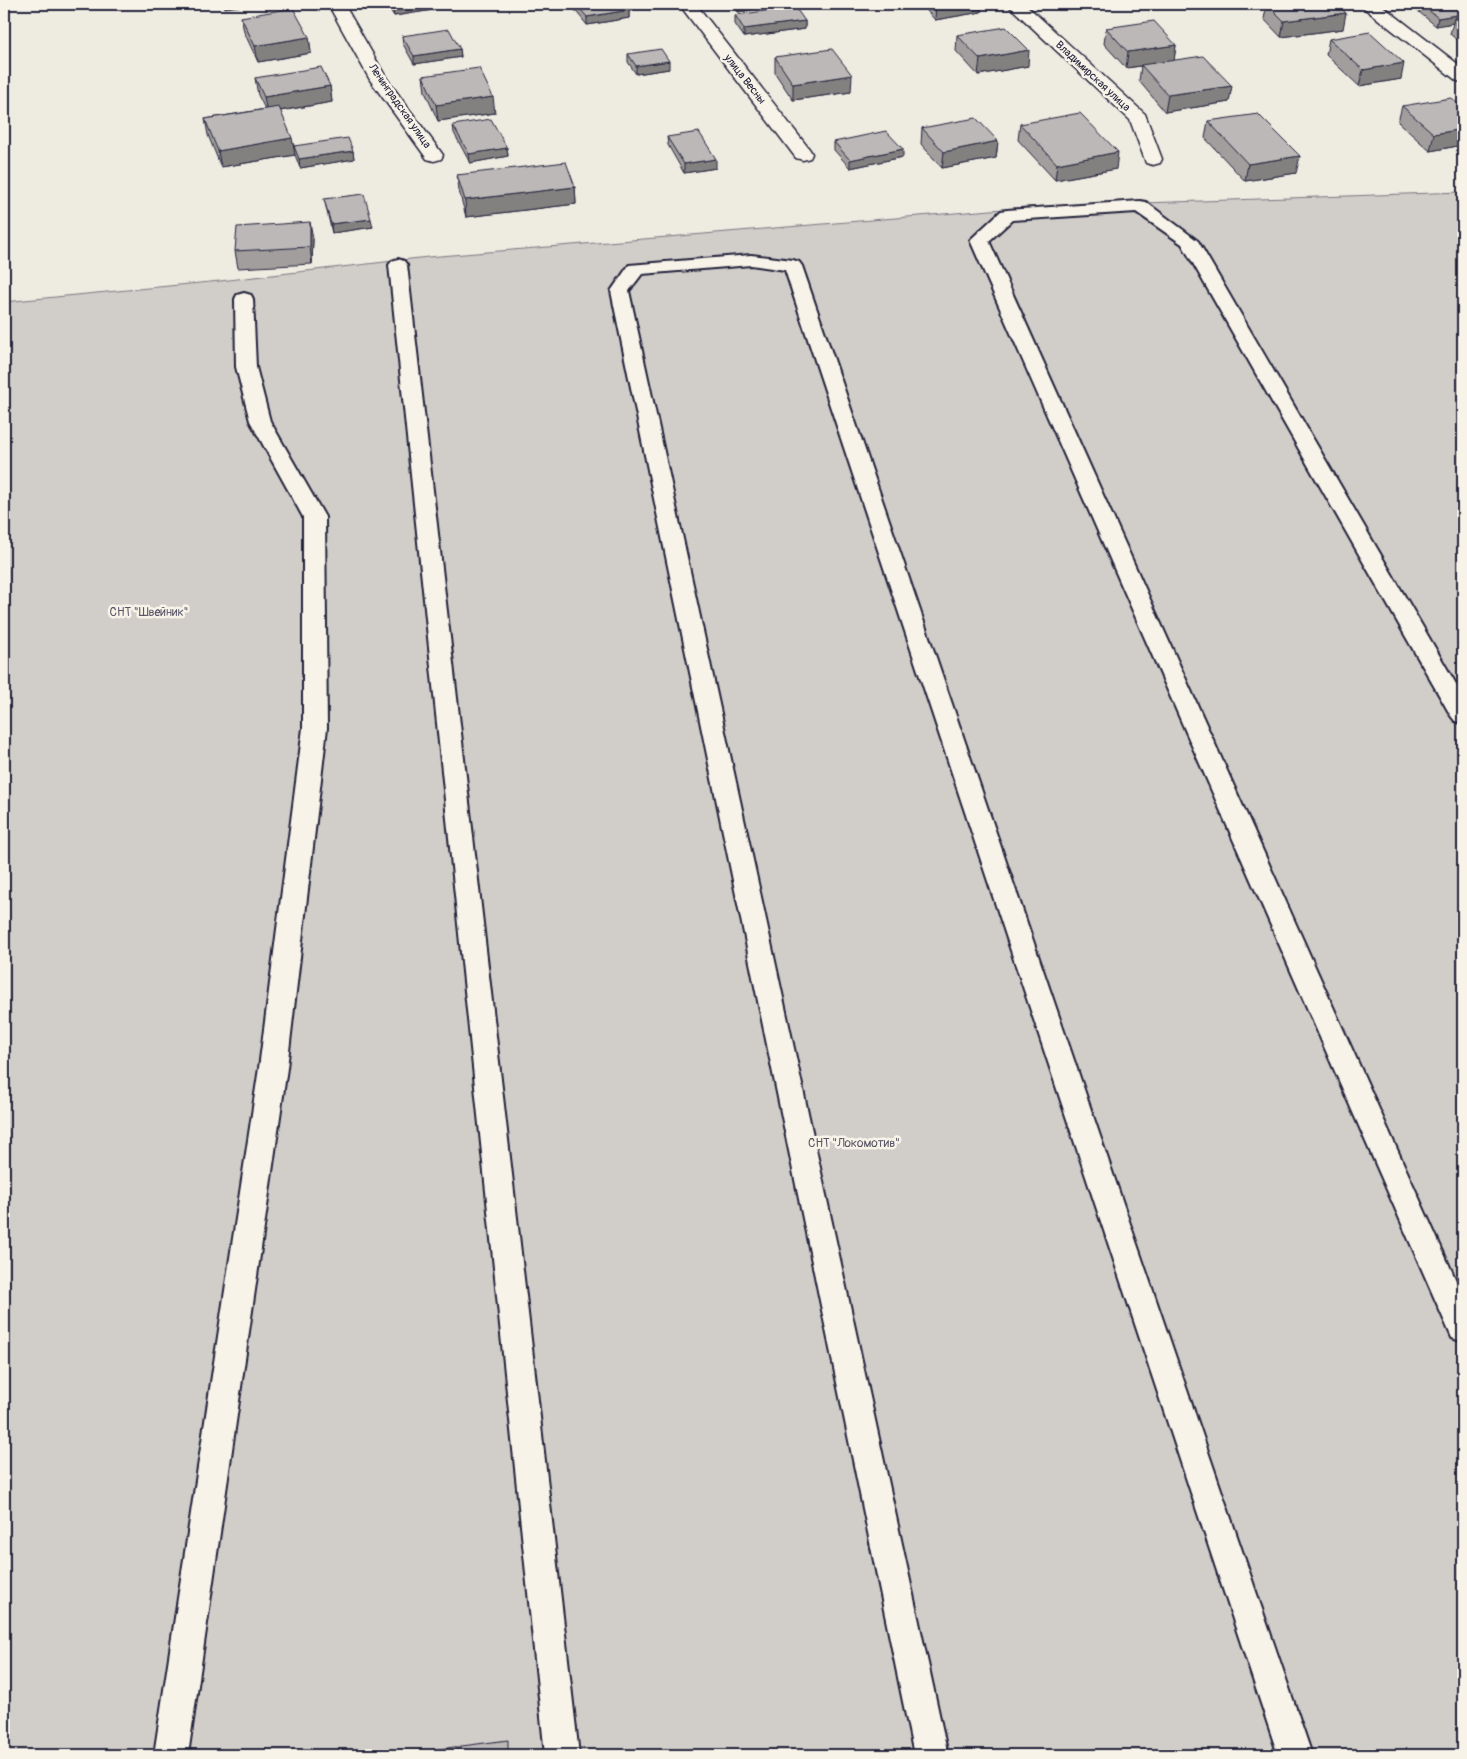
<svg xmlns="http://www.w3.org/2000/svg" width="1467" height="1759" font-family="Pangolin,sans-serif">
  <rect width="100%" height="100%" fill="#eeebe1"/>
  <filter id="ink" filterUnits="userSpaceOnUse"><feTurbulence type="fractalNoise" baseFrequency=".02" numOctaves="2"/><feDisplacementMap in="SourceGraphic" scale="10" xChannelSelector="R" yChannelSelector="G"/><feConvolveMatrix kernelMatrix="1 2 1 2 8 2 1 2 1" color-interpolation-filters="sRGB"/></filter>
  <g filter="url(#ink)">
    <path fill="#d1cdc9" stroke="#7a7882" d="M1463,192V1755H4V302L220,281L428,257L1027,207Z"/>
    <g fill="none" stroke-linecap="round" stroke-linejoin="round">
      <g stroke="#22223b" stroke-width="4">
        <path id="lane" d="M1140,201L1146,202L1198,241L1463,696V724L1455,721L1451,716L1182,244L1136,212L1012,220L989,241L1463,1296V1342L1452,1338L1448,1329L970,240L1001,211L1007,210Z
          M751,255L793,260L799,262L802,266L1312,1755H1278L785,270L751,265L642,274L629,291L948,1755H914L611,291L629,265Z
          M398,259L404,261L407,265L579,1755H545L389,265L392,261Z
          M244,293L251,295L253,299L256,367L270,421L325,517L327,728L287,1068L188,1755H154L259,1068L303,728V517L250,421L236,367L235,299L237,295Z"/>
      </g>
      <g stroke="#22223b" stroke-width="3">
        <path id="street" d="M328,4H344L387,79L443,155L441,159L434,161L427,159L370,80Z
          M679,4H696L810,150L812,154L810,158L803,160L796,158Z
          M1007,4H1025L1145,114L1162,159L1160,163L1153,165L1146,163L1130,120Z
          M1362,4H1380L1463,68V82L1457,81L1364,8Z"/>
      </g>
      <use href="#lane" fill="#f7f3e8" fill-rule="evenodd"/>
      <use href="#street" fill="#f7f3e8" fill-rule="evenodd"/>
    </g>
    <path fill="#a19e9d" stroke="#22223b" d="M386,4H433V10L394,16Z
      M574,4H624L629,10V18L587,25L575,10Z
      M731,4H780V5L738,12Z
      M921,4H982L981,12L935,20Z
      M1061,4H1105L1068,10Z
      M1267,4H1337L1343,29L1281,37L1264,19Z
      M1415,4H1463V45L1450,34L1453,23L1436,26L1414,8Z
      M735,15L805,21V29L744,37L735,24Z
      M241,17L309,37L311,53L258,62L244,32Z
      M1106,28L1176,45L1174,60L1229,102L1165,112L1139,81L1141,66L1126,68L1104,44Z
      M957,35L1028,66L978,75L956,51Z
      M402,36L460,49L461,57L414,64L403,44Z
      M1329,39L1401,79L1359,86L1326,55Z
      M628,54L669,69L636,74L628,62Z
      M775,57L851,92L793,100L775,73Z
      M423,76L495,113L438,121L425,92Z
      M255,78L330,86L332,102L280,111L294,146L353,151L354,159L300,168L295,155L221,167L208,135L205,119L265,109L258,95Z
      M1402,106L1463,108V145L1430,151L1398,122Z
      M1208,121L1296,173L1245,181L1205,138Z
      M1020,124L1116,169L1055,180L1018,140Z
      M453,125L507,148L508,156L470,163L454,133Z
      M922,128L998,141L996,158L942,168L921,144Z
      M667,137L716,168L684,173L668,145Z
      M834,142L903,157L850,168L834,150Z
      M457,175L575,187L576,204L466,217L459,191Z
      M324,199L373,227L332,233L326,207Z
      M313,239L312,264L238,268L235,251Z"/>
    <path fill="#838180" stroke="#22223b" d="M224,4H256L225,8Z
      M392,4H433V10L394,16Z
      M738,4H780V5L738,12Z
      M936,4H982L981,12L935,20Z
      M1068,4H1105L1068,10Z
      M629,10V18L587,25V17Z
      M1346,13L1343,29L1281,37L1284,21Z
      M1463,14V21L1454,18L1453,23L1436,26L1438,18Z
      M805,21V29L744,37V29Z
      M309,37L311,53L258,62L255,46Z
      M1176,45L1174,61L1126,68L1128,52Z
      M460,49L461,57L414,64V56Z
      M1029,50L1028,66L978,75L980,59Z
      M669,61V69L636,74V66Z
      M1404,63L1401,79L1359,86L1363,70Z
      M852,75L851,92L793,100V84Z
      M330,86L332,102L267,113L264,97Z
      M1232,86L1229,102L1165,112L1168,95Z
      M493,97L495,113L438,121L436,105Z
      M1463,129V145L1430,151L1434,134Z
      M292,138L295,155L221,167L218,151Z
      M998,141L996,158L942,168L944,152Z
      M507,148L508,156L470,163L469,154Z
      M903,149V157L850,168V160Z
      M353,151L354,159L300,168L299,159Z
      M1118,152L1116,169L1055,180L1057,164Z
      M1300,156L1296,173L1245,181L1248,164Z
      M716,159V168L684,173V164Z
      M575,187L576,204L466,217L465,200Z
      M371,219L373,227L332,233L331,224Z
      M310,222L313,239L312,264L310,247Z"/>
    <path fill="#bbb8b7" stroke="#22223b" d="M576,4H624L629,10L587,17Z
      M1267,4H1337L1346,13L1284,21Z
      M1421,4H1463V14L1438,18Z
      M795,7L805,21L744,29L735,15Z
      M293,8L309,37L255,46L241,17Z
      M1463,17V26L1454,18Z
      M1154,21L1176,45L1128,52L1106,28Z
      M1006,27L1029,50L980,59L957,35Z
      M449,29L460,49L414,56L402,36Z
      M1370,32L1404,63L1363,70L1329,39Z
      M661,49L669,61L636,66L628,54Z
      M832,49L852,75L793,84L775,57Z
      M1203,56L1232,86L1168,95L1141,65Z
      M321,67L330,86L264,97L255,78Z
      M479,68L493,97L436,105L423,76Z
      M1451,98L1463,108V129L1434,134L1402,106Z
      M279,107L292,138L218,151L205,119Z
      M1080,113L1118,152L1057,164L1020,124Z
      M1258,114L1300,156L1248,164L1208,121Z
      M976,118L998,141L944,152L922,128Z
      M491,119L507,148L469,154L453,125Z
      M886,131L903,149L850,160L834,142Z
      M699,132L716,159L684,164L667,137Z
      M348,138L353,151L299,159L294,146Z
      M566,162L575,187L465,200L457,175Z
      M364,194L371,219L331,224L324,199Z
      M310,222V247L235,251L237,227Z
      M508,1740V1755H431V1750Z"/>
  </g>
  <g text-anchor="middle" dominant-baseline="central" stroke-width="5" stroke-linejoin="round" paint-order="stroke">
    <g font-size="11" fill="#22223b" stroke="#f7f3e8">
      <text transform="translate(1093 76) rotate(43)">Владимирская улица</text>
      <text transform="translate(745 79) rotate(52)">улица Весны</text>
      <text transform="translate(400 106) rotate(55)">Ленинградская улица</text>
    </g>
    <g font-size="12" fill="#575566" stroke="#f7f3e8">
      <text x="149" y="612">СНТ "Швейник"</text>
      <text x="854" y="1143">СНТ "Локомотив"</text>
    </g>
  </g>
  <rect width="1467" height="1759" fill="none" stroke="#f7f3e8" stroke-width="20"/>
  <rect x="10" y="10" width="1447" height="1739" fill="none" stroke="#22223b" stroke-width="2" filter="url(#ink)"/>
</svg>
